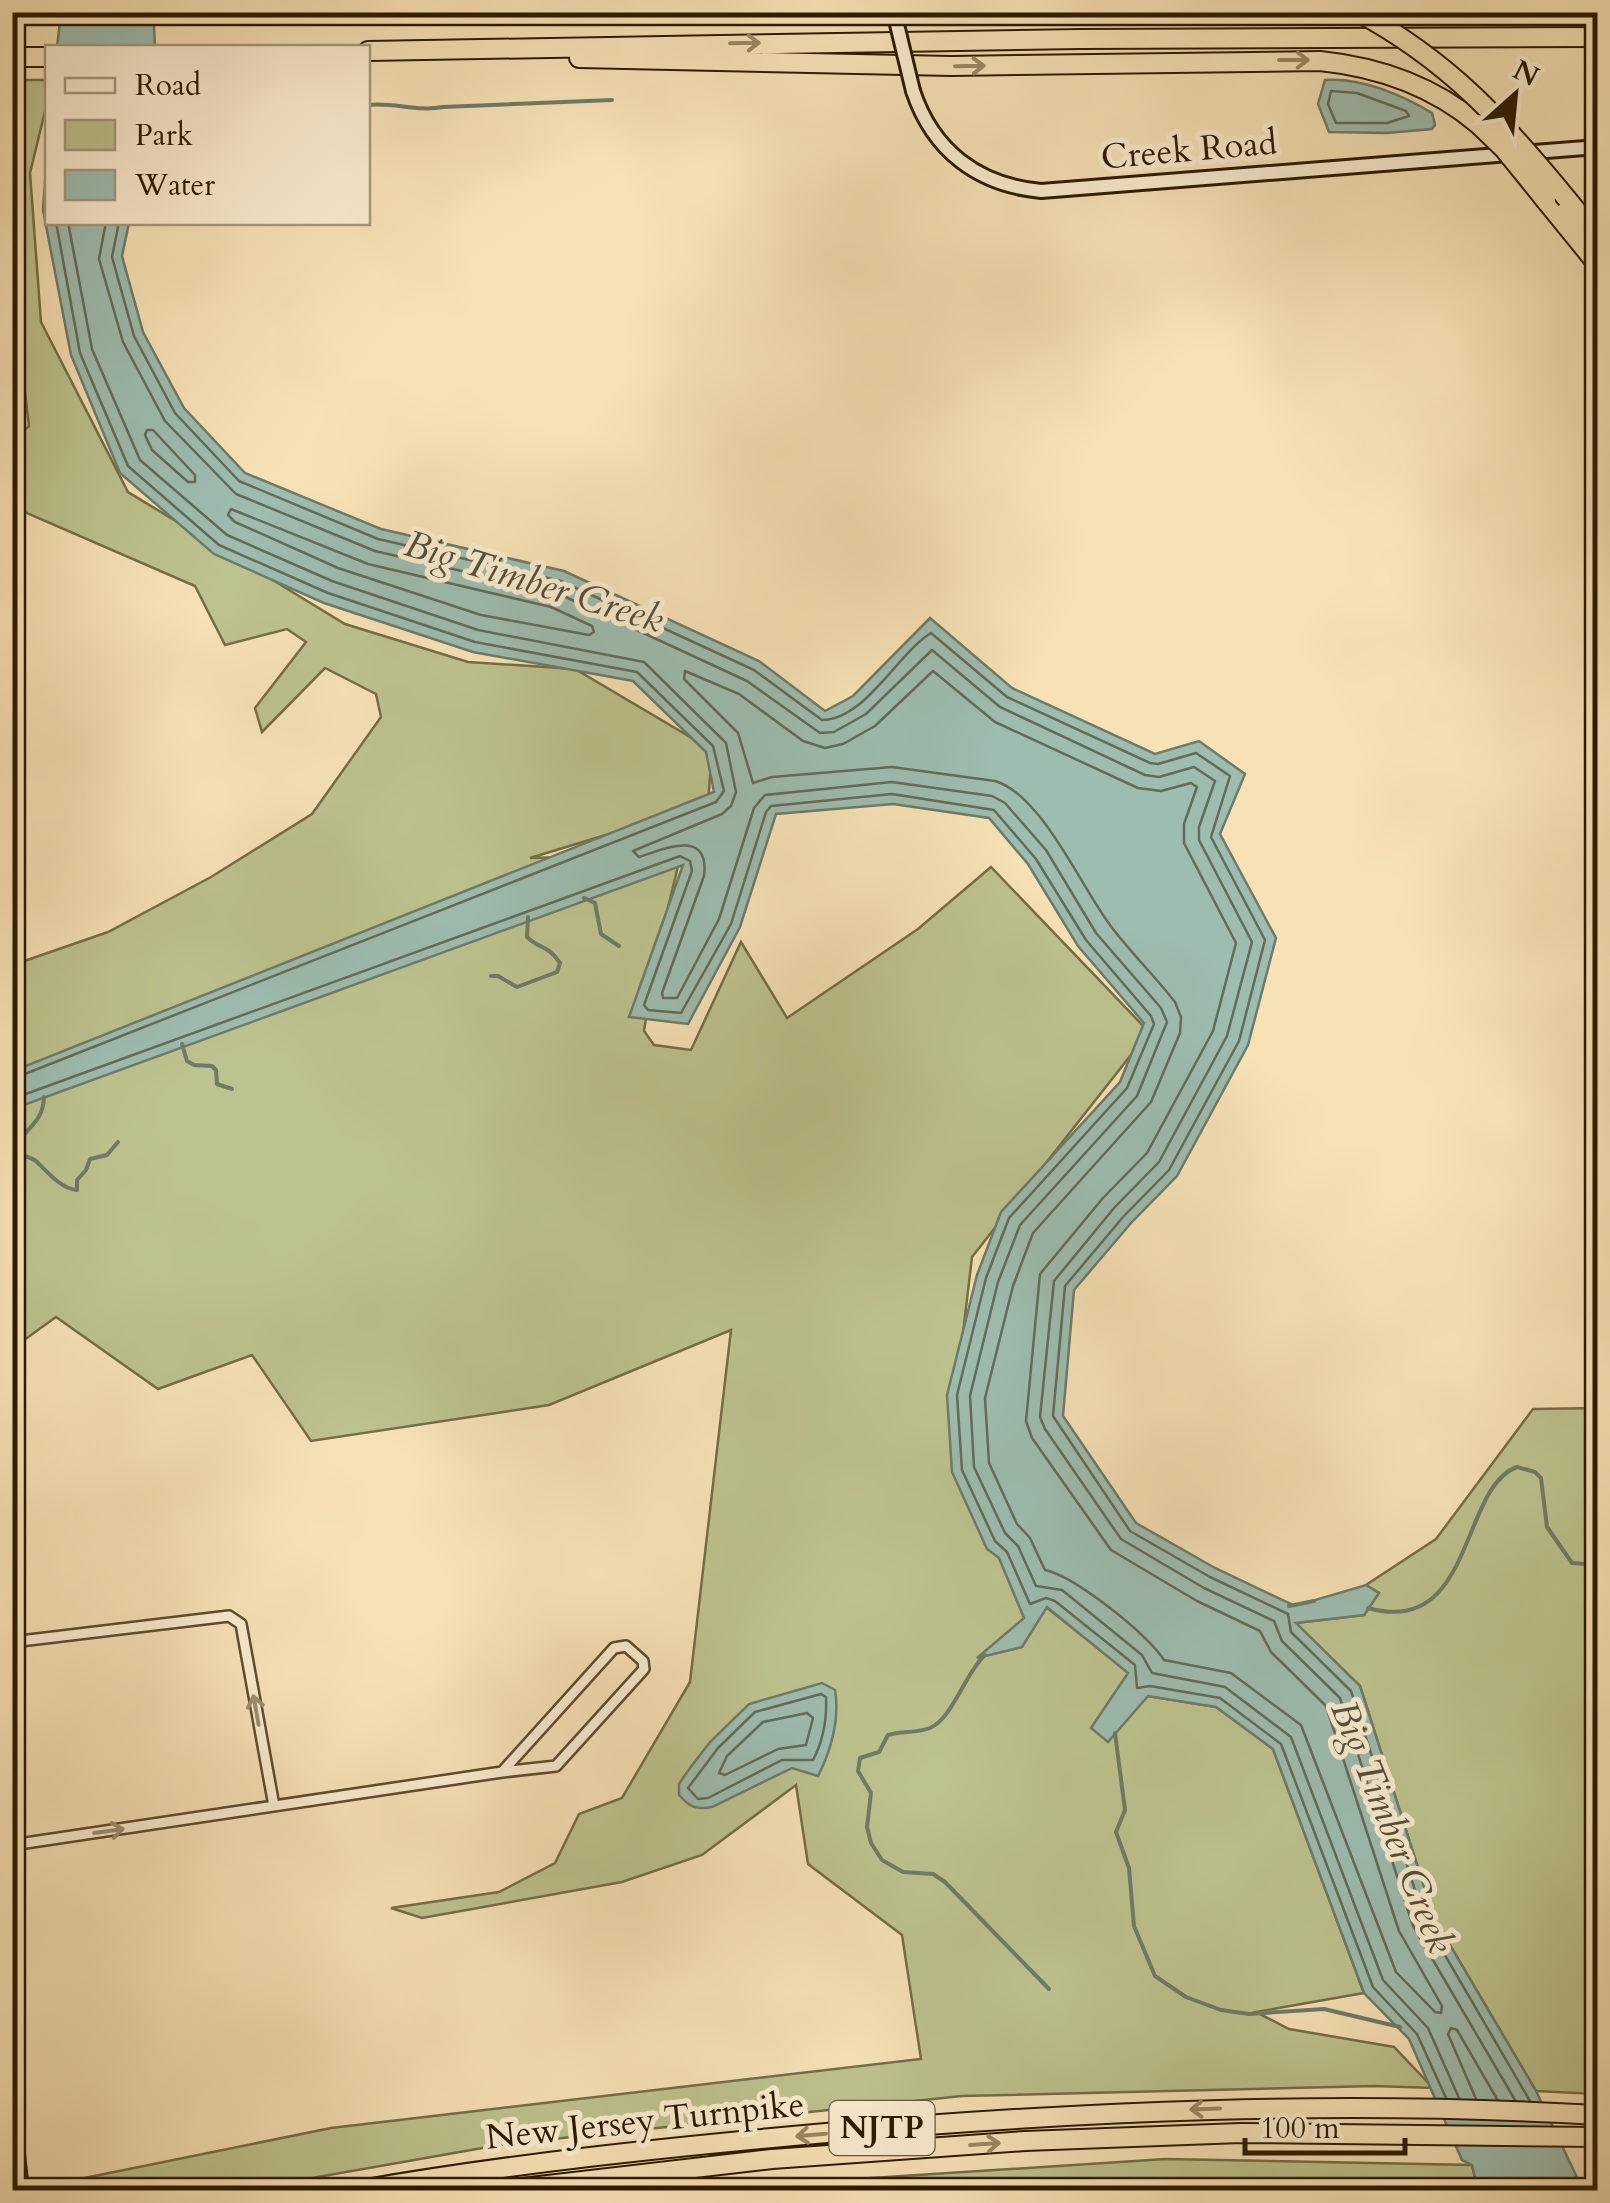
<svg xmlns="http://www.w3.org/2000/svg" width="1610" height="2203" font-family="Cardo,serif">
  <rect width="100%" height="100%" fill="#f7e2b6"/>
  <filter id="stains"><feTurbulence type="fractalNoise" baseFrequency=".002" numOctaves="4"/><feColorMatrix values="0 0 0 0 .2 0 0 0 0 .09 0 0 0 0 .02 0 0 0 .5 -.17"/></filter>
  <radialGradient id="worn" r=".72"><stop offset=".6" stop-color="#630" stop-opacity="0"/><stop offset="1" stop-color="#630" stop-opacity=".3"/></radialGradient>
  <path fill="#bdc38e" stroke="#746e47" stroke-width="2.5" d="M13,80H47V103L30,173L41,322L128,492L345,624L468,662L575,669L712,750L708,804L530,858L681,854L656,957L644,1031L654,1045L691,1050L741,942L787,1018L918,929L991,867L1149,1032L972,1257L952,1426L999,1557L1025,1618L979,1657L1022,1647L1046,1607L1129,1673L1092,1727L1107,1741L1148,1696L1216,1707L1273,1749L1364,1993L1256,2012L1289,2029L1394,2047L1433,2088L1374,2086L962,2096L505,2144L244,2190H46L45,2186L331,2128L921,2059L902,1935L808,1864L796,1785L702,1855L622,1882L422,1918L391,1908L499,1892L555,1863L579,1814L622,1798L690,1682L731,1330L549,1405L311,1441L252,1355L158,1389L56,1317L13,1348V965L108,932L211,877L312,814L381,717L376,694L325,668L262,732L255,708L306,642L287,629L225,645L195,586L13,507V439L29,426L12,280V115L18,102H13Z
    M1597,1408V2094L1536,2091L1434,1918L1360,1686L1295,1623L1364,1615L1379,1593L1366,1585L1436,1539L1533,1409Z
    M1166,2159L1472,2165L1478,2190H729L778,2184Z"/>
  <path fill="#9dbdb0" stroke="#6f7b6a" stroke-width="2.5" d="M61,13V12L162,13L154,26L155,47H57Z
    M1325,80C1361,77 1402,95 1432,113L1435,125L1432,129L1387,133L1329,132L1318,104Z
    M47,154L48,222L129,223L122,256L143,332L184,408L245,473L381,529L564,571L759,661L825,711L853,696L930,618L1012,688L1155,754L1199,741L1245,774L1220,834L1276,938L1248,1045L1177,1176L1131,1223L1074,1290L1063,1416L1136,1523L1215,1568L1295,1606L1366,1585L1379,1593L1364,1615L1296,1623L1360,1686L1434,1918L1536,2091L1583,2190H1478L1472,2165L1462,2160L1409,2039L1364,1993L1273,1749L1216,1707L1148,1696L1108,1742L1091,1728L1128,1673L1047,1607L1022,1647L977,1658L1024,1618L999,1558L987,1549L952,1472L947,1395L977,1275L1001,1212L1120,1082L1144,1023L1078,946L1028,864L989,818L893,804L776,814L740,927L688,1024L629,1017L683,865L13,1109V1071L714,792L706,752L633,681L473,652L324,603L214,554L120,473L71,355L43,210Z
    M822,1683L835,1690C840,1718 831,1751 818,1776L792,1768L712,1807C695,1810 690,1807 679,1795V1784L687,1772L710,1742L749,1704Z"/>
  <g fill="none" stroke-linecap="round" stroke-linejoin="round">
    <path stroke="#646b58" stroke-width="2.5" d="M1331,91L1357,93L1406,111L1409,116L1387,123H1336L1328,104Z
      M68,222L92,349L140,460L227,535L332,581L478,630L644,662L726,743L736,792L731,806L722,814L633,851L639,857C663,849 710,828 704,876L662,993L663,998H677L719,919L754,808L765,795L892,782L992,796L1005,803L1046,850L1096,933L1161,1008L1167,1022L1137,1096L1020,1225L998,1282L970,1396L974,1467L1005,1533L1018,1546L1036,1586L1062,1590L1142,1655L1152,1673L1225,1687L1291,1737L1383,1980L1428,2028L1459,2098
      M106,222L99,259L123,342L165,421L236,494L375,551L557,593L747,681L820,733L834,732L866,714L932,650L1000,707L1145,775L1159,777L1194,767L1215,781L1199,827V840L1252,942L1227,1036L1159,1162L1114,1208L1054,1281L1040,1417L1045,1429L1121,1539L1204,1588L1274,1621L1282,1641L1340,1698L1413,1926L1515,2100
      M119,222L112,257L134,336L175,413L239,481L378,539L561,581L754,670L822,720C865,720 897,654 931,633L1007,697L1150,763L1158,764L1196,753L1230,776L1211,837L1265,940L1239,1041L1169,1170L1123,1217L1065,1286L1053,1416L1130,1531L1210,1577L1288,1614L1291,1632L1351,1691L1425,1921L1530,2101
      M147,430H153L195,475V482H188L152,450L145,435Z
      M231,509L368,564L551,607L592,626L594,632L589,635L481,615L338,568L235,522L228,515Z
      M685,671L739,694L803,741L825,748L843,744L875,726L933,671L995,722L1138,788L1161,791L1191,783L1197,787L1184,824V843L1236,943L1213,1031L1147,1153L1103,1198L1040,1274L1026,1421L1032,1438L1111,1550L1197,1601L1260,1631L1271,1652L1326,1706L1399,1931L1442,2006L1441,2013L1435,2012L1396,1972L1301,1725L1231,1673L1164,1660C1148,1634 1074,1576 1045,1570L1030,1538L1017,1524L989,1463L985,1398L1013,1286L1033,1233L1151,1102L1180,1033L1181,1017L1175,1002C1155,976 1130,952 1110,925C1081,887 1042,795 995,781L892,767L772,777L753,783L738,733L684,679Z
      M12,1079L716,802L724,791L713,746L637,672L475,642L328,593L219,545L128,466L80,353L56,222
      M12,1099L680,856L690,861L692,871L644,1005L648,1010L681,1013L731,924L766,812L771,806L892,794L994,810L1036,859L1086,940L1151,1016L1154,1024L1127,1088L1009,1218L986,1278L957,1395L962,1470L995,1541L1007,1552L1030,1604L1046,1598L1055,1601L1135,1665L1137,1688L1150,1686L1220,1698L1281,1744L1373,1987L1417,2034L1446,2098
      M821,1694L826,1697C827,1719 823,1741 813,1760H782L708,1798L698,1799L688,1788L718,1748L755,1712Z
      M807,1713L813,1718L806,1745L778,1749L725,1775L719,1773L727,1756L763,1722Z
      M1476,2099L1448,2034L1451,2028L1457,2030L1497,2099"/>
    <path stroke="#6f7b6a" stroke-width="4" d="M368,105C394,102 417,112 443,107L612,100
      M584,898L595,903L601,934L619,946
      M491,976H498L517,987L557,972L560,963C547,944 539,949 527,937L528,917
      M182,1044L187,1061L194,1065L212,1066L216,1070L217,1084L232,1089
      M44,1097C43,1126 22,1128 15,1150C22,1157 31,1156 37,1162C48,1173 62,1189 77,1190V1180L86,1170L90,1159L107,1155L118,1142
      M1289,1606L1314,1601
      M1368,1608C1474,1638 1460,1487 1517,1467L1535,1472L1541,1478L1547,1527L1572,1563L1598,1565
      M985,1655C965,1673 953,1718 930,1728C917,1733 902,1731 888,1735L879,1752L860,1758L858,1771L871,1793L867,1827L871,1843L882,1860L903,1872L933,1874L945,1882L1049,1989
      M1115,1733L1125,1810L1116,1832L1129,1868L1134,1926L1155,1976L1186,1997L1221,2010L1249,2014L1324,2009L1400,2027"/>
    <g stroke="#5e4b2e" stroke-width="14">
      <path id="street" d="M12,1642L229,1616L241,1624L274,1806
        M626,1646L643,1661L644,1669L556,1766L502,1772L614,1648Z
        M12,1845L502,1772"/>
    </g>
    <g stroke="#2b1900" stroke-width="18">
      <path id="secondary" d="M913,91C933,151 978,185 1041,191L1598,147
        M12,2109L21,2190"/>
    </g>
    <g stroke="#2b1900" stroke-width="22">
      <path id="highway" d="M368,51L1080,39L1598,37
        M12,57H48
        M579,58L951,66L1320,61C1378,67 1433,86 1478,124
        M1567,199L1598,237
        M1546,201L1598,265
        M360,2190C514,2163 670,2147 826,2133C1083,2111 1340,2100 1598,2115
        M505,2190L772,2159L1025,2141L1241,2133L1598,2137"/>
    </g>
    <use href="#street" stroke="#faecd0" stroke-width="9"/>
    <use href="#secondary" stroke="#faecd0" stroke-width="12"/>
    <use href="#highway" stroke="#f7e2b6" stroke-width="18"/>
    <g stroke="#2b1900" stroke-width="18" stroke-linecap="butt">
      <path id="secondary-bridge" d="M894,12L913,91"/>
    </g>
    <g stroke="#2b1900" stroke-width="22" stroke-linecap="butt">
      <path id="highway-bridge" d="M1358,12C1449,61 1503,121 1567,199
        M1478,124L1504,149L1546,201"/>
    </g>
    <use href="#secondary-bridge" stroke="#faecd0" stroke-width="12"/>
    <use href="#highway-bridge" stroke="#f7e2b6" stroke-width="18"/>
  </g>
  <defs><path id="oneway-shaft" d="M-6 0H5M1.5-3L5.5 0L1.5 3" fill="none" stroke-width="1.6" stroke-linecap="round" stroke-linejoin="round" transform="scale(2.5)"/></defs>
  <g stroke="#9b8864">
    <use href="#oneway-shaft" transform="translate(745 43) rotate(-1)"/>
    <use href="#oneway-shaft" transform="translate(1294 60)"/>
    <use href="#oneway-shaft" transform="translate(970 66) rotate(-1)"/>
    <use href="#oneway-shaft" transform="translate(1205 2109) rotate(178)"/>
    <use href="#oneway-shaft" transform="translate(811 2135) rotate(175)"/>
    <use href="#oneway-shaft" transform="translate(985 2144) rotate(-4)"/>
  </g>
  <g stroke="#9d8d72">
    <use href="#oneway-shaft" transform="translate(256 1710) rotate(-100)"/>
    <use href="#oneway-shaft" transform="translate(109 1831) rotate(-8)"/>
  </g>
  <g text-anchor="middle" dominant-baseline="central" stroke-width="10" stroke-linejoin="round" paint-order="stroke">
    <rect fill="#faecd0" stroke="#69583e" stroke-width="2.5" x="829.5" y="2101" width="105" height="54" rx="8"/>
    <g font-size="32" font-weight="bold" fill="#2b1900">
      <text x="882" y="2128">NJTP</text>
    </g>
    <g font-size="35" fill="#2b1900" stroke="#faecd0">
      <text transform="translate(1189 150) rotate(-5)">Creek Road</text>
      <text transform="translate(645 2121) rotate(-6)">New Jersey Turnpike</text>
    </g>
    <g font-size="38" font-style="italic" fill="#53523e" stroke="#faecd0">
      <text transform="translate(534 582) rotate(17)">Big Timber Creek</text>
      <text transform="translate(1392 1827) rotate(68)">Big Timber Creek</text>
    </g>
  </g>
  <rect width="1610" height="2203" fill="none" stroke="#f7e2b6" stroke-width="50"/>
  <rect x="15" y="15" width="1580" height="2173" fill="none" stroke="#2b1900" stroke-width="5"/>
  <rect x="25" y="25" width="1560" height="2153" fill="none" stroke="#2b1900" stroke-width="2.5"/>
  <rect x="45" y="45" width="325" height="180" fill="#faecd0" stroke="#a7987d" stroke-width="2.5"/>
  <rect x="65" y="78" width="50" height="15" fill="#faecd0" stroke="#a7987d" stroke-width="2.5"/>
  <text x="135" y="95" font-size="30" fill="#2b1900">Road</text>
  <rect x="65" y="120" width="50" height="30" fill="#bdc38e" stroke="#a7987d" stroke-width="2.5"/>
  <text x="135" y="145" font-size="30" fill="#2b1900">Park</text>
  <rect x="65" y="170" width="50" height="30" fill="#9dbdb0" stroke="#a7987d" stroke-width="2.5"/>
  <text x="135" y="195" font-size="30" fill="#2b1900">Water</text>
  <g transform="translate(1515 95) rotate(27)" stroke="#faecd0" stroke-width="8" paint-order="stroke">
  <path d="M0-8L18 38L0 25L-18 38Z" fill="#2b1900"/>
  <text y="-15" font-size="28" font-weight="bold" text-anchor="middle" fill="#2b1900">N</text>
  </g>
  <path d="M1245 2138v15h160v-15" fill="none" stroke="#2b1900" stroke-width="5"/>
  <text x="1260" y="2138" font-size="30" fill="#2b1900" stroke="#faecd0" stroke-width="8" paint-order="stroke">100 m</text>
  <rect width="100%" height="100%" filter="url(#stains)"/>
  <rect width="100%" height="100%" fill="url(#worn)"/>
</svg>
